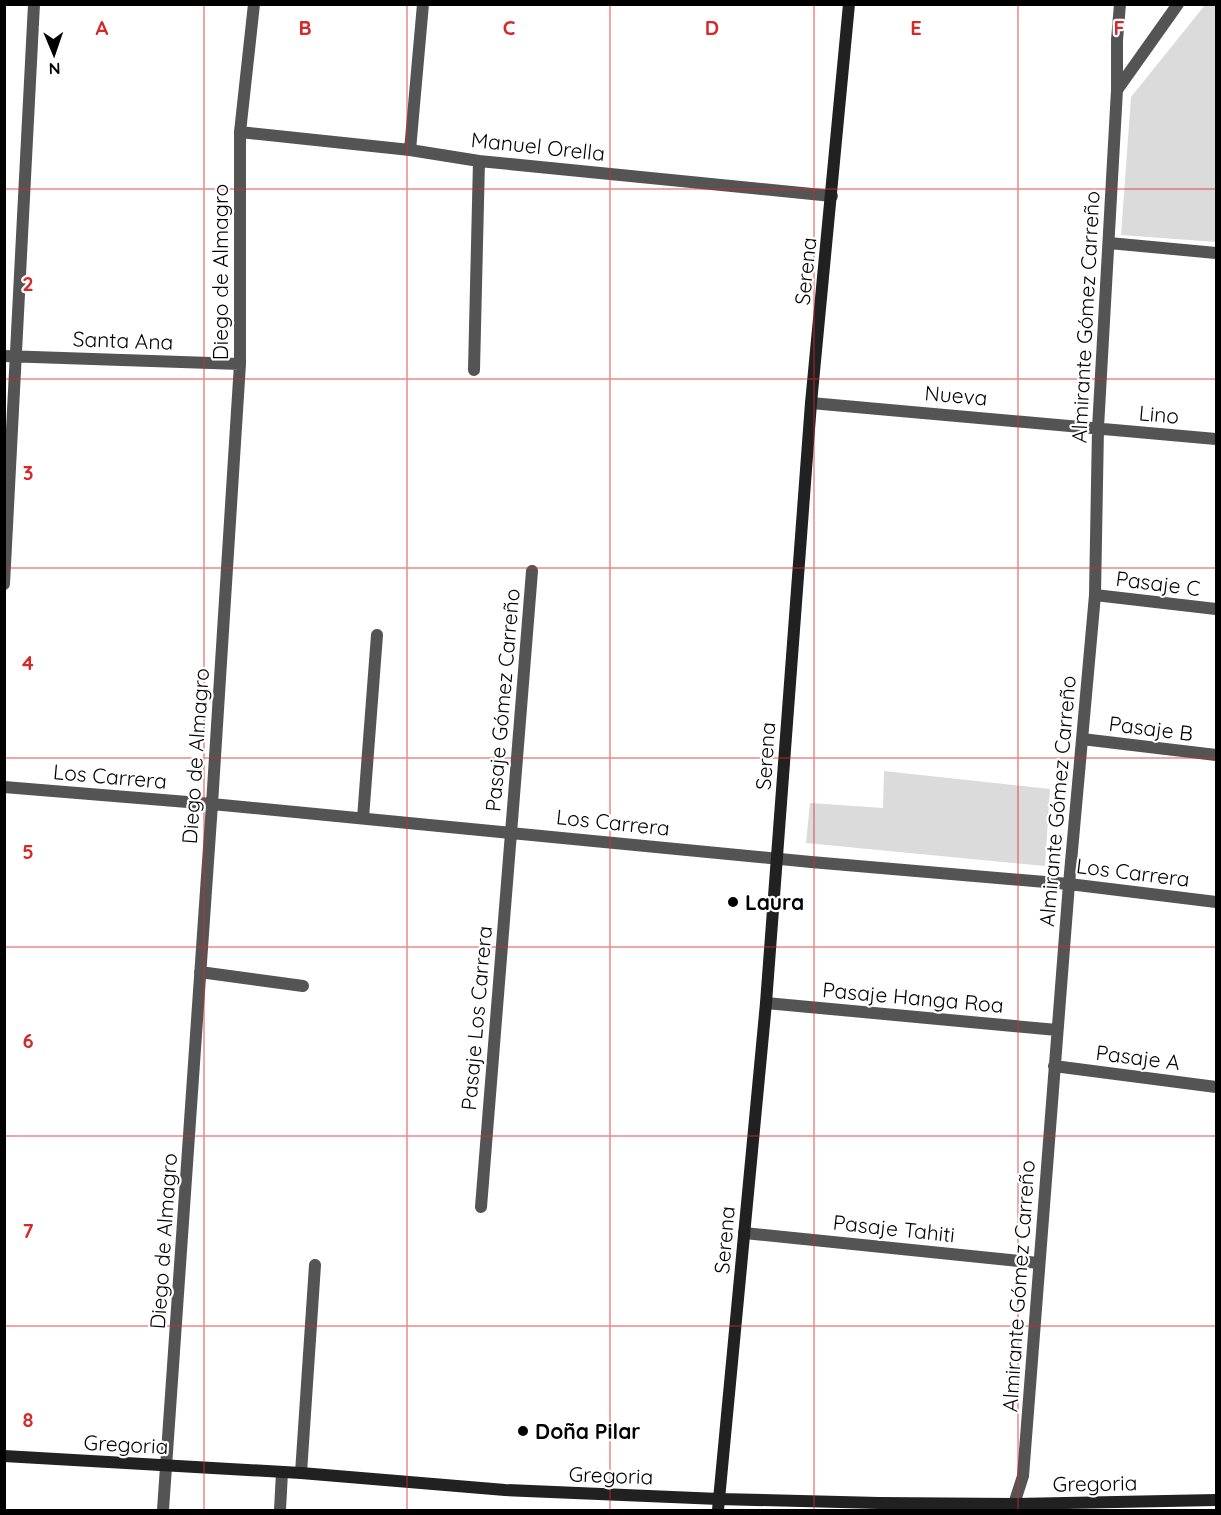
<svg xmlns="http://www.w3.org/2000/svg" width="1221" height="1515" font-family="Quicksand,sans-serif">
  <rect width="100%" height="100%" fill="#fff"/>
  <path fill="#dbdbdb" d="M1205,5H1216V242L1121,235L1131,97Z
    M884,771L1050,789L1045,866L806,843L810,803L883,808Z"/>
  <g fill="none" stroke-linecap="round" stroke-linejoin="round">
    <path stroke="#545454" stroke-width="12" d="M410,150L423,4
      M363,818L377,635"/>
    <path stroke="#545454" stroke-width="12" d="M1117,90L1178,4
      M240,132L410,150L479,161L832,196
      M1109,243L1216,253
      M4,356L240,364
      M474,370L479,161
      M811,403L1216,439
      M4,584L34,4
      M1095,595L1216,609
      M1082,739L1216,755
      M4,787L212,804L811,862L1069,884L1216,902
      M200,972L303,986
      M766,1003L1057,1030
      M1054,1066L1216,1087
      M481,1207L532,571
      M744,1233L1039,1263
      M301,1473L315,1265
      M163,1510L212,804L240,364V132L254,4
      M280,1510L282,1472
      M1006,1510L1014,1504L1023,1476L1069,884L1095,595L1098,428L1117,90V40L1120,4"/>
    <path stroke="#212121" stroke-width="12" d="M4,1456L301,1473L505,1490L719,1499L879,1503L1014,1504L1216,1500
      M718,1510L766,1003L811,403L849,4"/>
  </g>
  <path fill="none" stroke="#d62828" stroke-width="1.5" stroke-opacity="0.55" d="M204,4V1510M407,4V1510M610,4V1510M814,4V1510M1018,4V1510M4,189H1216M4,379H1216M4,568H1216M4,758H1216M4,947H1216M4,1136H1216M4,1326H1216"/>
  <g fill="#000" stroke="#fff" stroke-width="2">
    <circle cx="733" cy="902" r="6"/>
    <circle cx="523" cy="1431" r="6"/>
  </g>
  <g text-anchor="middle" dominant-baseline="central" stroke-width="4.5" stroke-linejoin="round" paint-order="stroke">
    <g font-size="21" fill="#000" stroke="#fff">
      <text transform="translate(538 146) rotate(6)">Manuel Orella</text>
      <text transform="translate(805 271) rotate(-84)">Serena</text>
      <text transform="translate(220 272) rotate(-90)">Diego de Almagro</text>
      <text transform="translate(1085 317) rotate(-87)">Almirante Gómez Carreño</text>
      <text transform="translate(123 340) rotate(2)">Santa Ana</text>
      <text transform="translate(956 395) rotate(5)">Nueva</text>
      <text transform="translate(1159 414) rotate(5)">Lino</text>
      <text transform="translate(1158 583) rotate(7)">Pasaje C</text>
      <text transform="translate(502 700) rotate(-85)">Pasaje Gómez Carreño</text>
      <text transform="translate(1151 728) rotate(7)">Pasaje B</text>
      <text transform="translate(195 756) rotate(-86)">Diego de Almagro</text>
      <text transform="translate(765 756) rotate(-86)">Serena</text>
      <text transform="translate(110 776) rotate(5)">Los Carrera</text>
      <text transform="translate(1057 801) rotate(-85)">Almirante Gómez Carreño</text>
      <text transform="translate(613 822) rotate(6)">Los Carrera</text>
      <text transform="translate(1133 872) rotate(7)">Los Carrera</text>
      <text transform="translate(913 997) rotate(5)">Pasaje Hanga Roa</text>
      <text transform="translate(476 1018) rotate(-85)">Pasaje Los Carrera</text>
      <text transform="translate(1138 1057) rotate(7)">Pasaje A</text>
      <text transform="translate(894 1228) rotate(6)">Pasaje Tahiti</text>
      <text transform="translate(724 1240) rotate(-85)">Serena</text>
      <text transform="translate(163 1241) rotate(-86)">Diego de Almagro</text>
      <text transform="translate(1018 1286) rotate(-86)">Almirante Gómez Carreño</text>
      <text transform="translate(126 1444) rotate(3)">Gregoria</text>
      <text transform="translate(611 1475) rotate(2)">Gregoria</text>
      <text transform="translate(1095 1483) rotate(-1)">Gregoria</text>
    </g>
    <g font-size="21" font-weight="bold" fill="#000" stroke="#fff" text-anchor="start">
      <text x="745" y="902">Laura</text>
      <text x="535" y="1431">Doña Pilar</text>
    </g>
  </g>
  <g font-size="20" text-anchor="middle" font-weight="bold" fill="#d62828" stroke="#fff" stroke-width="4.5" stroke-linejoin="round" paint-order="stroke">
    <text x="102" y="35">A</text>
    <text x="305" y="35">B</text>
    <text x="509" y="35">C</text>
    <text x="712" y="35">D</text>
    <text x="916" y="35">E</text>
    <text x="1119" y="35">F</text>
    <text x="28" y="291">2</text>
    <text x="28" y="480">3</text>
    <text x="28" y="670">4</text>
    <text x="28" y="859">5</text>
    <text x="28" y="1048">6</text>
    <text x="28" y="1238">7</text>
    <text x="28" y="1427">8</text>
  </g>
  <rect width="1221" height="1515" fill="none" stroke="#000000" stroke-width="12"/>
  <g transform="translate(54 54) rotate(178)" stroke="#ffffff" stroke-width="4.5" paint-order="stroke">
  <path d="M0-4.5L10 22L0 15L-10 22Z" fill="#000000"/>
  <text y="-9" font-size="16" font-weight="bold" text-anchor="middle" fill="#000000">N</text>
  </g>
</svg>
